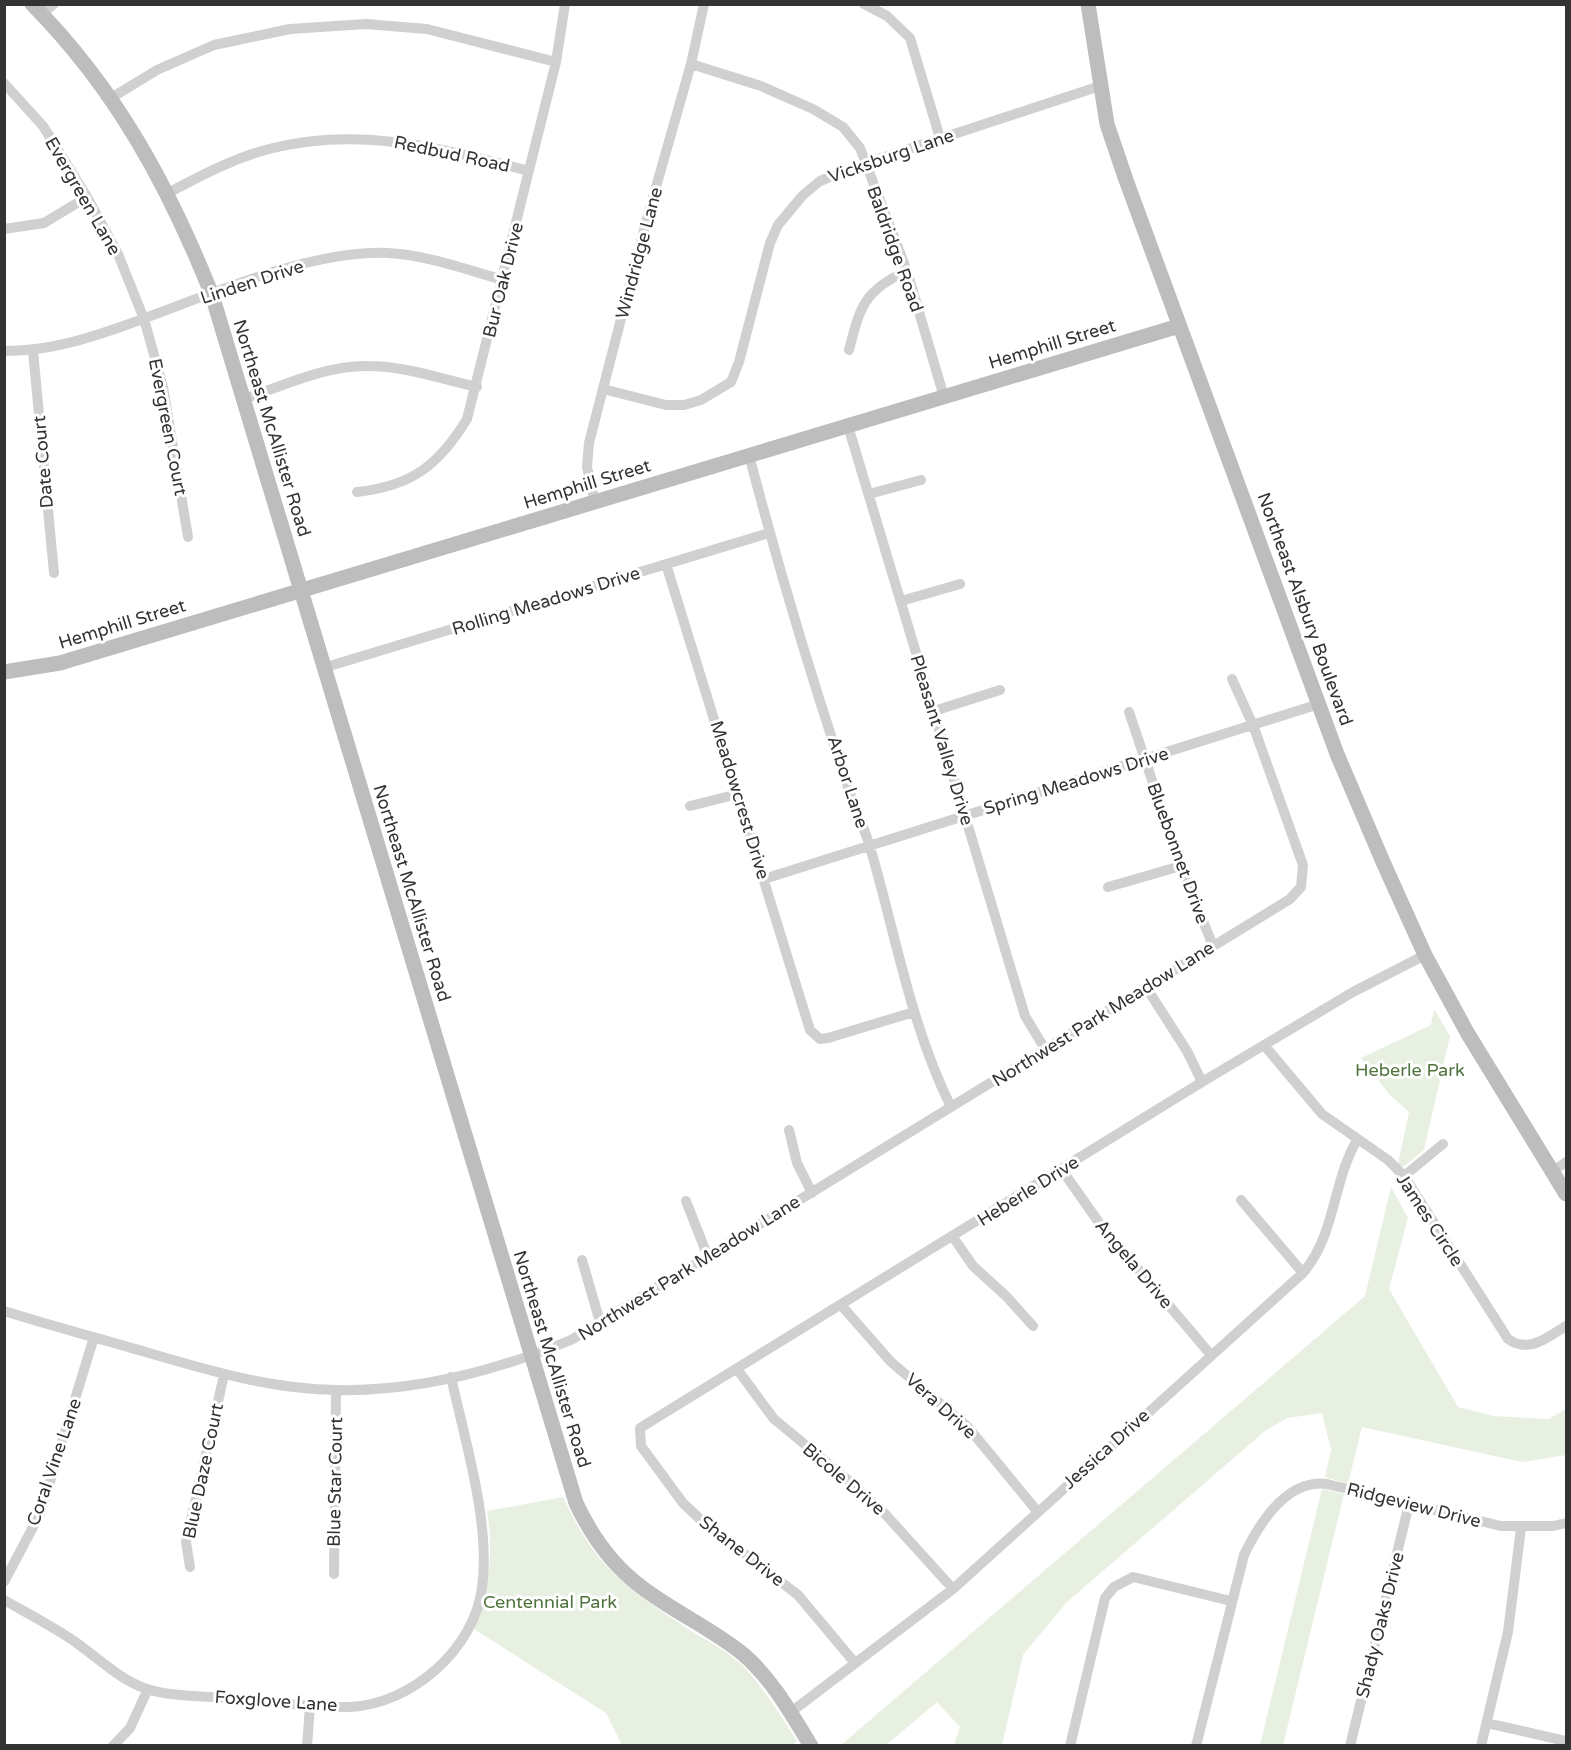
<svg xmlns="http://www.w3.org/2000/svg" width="1571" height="1750" font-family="'Varela Round',sans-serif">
  <rect width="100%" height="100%" fill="#fff"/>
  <path fill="#e7f0e1" d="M1434,1009L1450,1036L1424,1150L1403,1167L1398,1164L1409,1112L1389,1094L1361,1058L1431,1025Z
    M1391,1187L1408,1218L1389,1289L1458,1407L1494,1416L1549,1419L1566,1409V1455L1522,1462L1362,1427L1348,1484L1325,1477L1331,1450L1322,1413L1287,1418L1265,1431L1067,1602L1023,1655L1002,1745H954L960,1727L937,1702L886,1745H841L1365,1296Z
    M1322,1489L1344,1494L1283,1745H1260Z
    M563,1497C597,1570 625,1587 690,1630C707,1641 729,1652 743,1666C765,1689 780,1715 797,1741L790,1746L622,1745L606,1713L474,1629C489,1588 494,1555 487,1511Z"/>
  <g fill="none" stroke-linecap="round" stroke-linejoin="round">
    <path stroke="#d0d0d0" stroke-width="10" d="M864,4L887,16L910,38L940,138
      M41,14L54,4
      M691,64L761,86L813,109L843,127L860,148L907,271L944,397
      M4,83L43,126L87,197L118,254L144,319L163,387L188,537
      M111,98L157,70L214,45L290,29L366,24L427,29L556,62
      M168,193C202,175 236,157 273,148C361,126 444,149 529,171
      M4,229L44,223L87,197
      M849,350C860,307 864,290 907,271
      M4,351C49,351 87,339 129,324C205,297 307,250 387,253C423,254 468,270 503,280
      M33,351L54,573
      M603,389L666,405H684L701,400L731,382L739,362L770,243L778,225L803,195L820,181L863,164L1100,86
      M244,399C283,386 326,365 368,366C405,366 441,379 477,387
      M848,426L1025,1016L1045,1049
      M749,455C779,570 813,684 851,796C857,813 865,830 870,847C896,935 910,1024 951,1107
      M357,492C412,486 439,465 467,419L556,62L565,4
      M869,494L921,480
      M595,502L587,467L589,443L646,222L691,64L704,4
      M666,564L810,1030L820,1039L828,1038L914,1012
      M901,601L960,584
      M323,668L769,533
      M934,711L1000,690
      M1129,712L1181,866L1213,946
      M690,806L738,794
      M764,879L1319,704
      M1108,887L1181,866
      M1146,987L1187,1051L1202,1082
      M1264,1045L1322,1114L1388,1160L1404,1176L1508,1339C1529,1354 1548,1337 1566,1326
      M789,1130L797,1163L812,1193
      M1062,1170L1100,1224L1211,1355
      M1553,1171L1566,1162
      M1404,1176L1443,1144
      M1241,1200L1303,1273
      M686,1201L708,1257
      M953,1237L973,1266L1006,1296L1033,1326
      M582,1260L600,1322
      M841,1305L891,1362L967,1426L1037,1511
      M4,1311C52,1326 101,1339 149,1353C210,1371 272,1389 336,1390C416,1392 498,1370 571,1340L1290,899L1301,887L1303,865L1253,725L1232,679
      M737,1369L774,1419L854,1485L886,1515L953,1589
      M190,1567L186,1542L224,1375
      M334,1574L336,1390
      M4,1582L40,1514L94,1337
      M4,1600C27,1613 50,1625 71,1639C95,1655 119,1680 147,1689C170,1697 212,1696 237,1699C274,1702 313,1708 350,1707C412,1704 474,1649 482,1588C491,1524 465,1441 451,1377
      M855,1663L798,1595L702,1521L683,1503L641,1446L640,1428L1202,1082L1353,992L1425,955
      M791,1712L953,1589L1303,1273C1336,1234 1332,1183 1357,1140
      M1487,1723L1566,1741
      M113,1746L130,1728L148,1689
      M307,1746L310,1706
      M1070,1746L1105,1598L1114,1587L1133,1577L1231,1601
      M1196,1746L1244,1555C1259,1524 1287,1479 1327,1484L1501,1526H1553L1566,1523
      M1350,1746L1409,1504
      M1481,1746L1508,1632L1521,1528"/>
    <path stroke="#bdbdbd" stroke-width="15" d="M32,4C116,89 168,185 212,295L576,1503C591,1535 611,1564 640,1586C672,1611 711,1628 743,1654C772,1679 791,1713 811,1746
      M1088,4L1107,124L1126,180L1337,754L1383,862L1425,955L1468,1034L1566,1194
      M4,672L60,663L1179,326"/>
  </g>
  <g text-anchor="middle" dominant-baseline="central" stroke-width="6" stroke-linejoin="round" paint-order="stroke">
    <g font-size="18" fill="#333" stroke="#fff">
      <text transform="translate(452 154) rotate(12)">Redbud Road</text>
      <text transform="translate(891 156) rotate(-19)">Vicksburg Lane</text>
      <text transform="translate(83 196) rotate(60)">Evergreen Lane</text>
      <text transform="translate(895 249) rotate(70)">Baldridge Road</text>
      <text transform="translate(639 253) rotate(-75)">Windridge Lane</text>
      <text transform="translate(503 280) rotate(-76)">Bur Oak Drive</text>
      <text transform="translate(252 282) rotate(-18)">Linden Drive</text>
      <text transform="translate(1052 344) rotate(-17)">Hemphill Street</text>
      <text transform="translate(168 427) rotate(79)">Evergreen Court</text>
      <text transform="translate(272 428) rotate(73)">Northeast McAllister Road</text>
      <text transform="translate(43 462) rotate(-95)">Date Court</text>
      <text transform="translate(587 484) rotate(-17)">Hemphill Street</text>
      <text transform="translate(546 601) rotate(-17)">Rolling Meadows Drive</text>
      <text transform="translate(1305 609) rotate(70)">Northeast Alsbury Boulevard</text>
      <text transform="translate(122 624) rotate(-17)">Hemphill Street</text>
      <text transform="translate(942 740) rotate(73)">Pleasant Valley Drive</text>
      <text transform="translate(1076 781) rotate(-17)">Spring Meadows Drive</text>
      <text transform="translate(848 782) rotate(72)">Arbor Lane</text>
      <text transform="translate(740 800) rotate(73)">Meadowcrest Drive</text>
      <text transform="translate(1178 853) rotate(70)">Bluebonnet Drive</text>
      <text transform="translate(412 893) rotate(73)">Northeast McAllister Road</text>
      <text transform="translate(1103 1014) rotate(-32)">Northwest Park Meadow Lane</text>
      <text transform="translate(1028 1191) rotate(-32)">Heberle Drive</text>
      <text transform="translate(1430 1220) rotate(57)">James Circle</text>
      <text transform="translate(1134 1264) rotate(50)">Angela Drive</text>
      <text transform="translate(689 1268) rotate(-32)">Northwest Park Meadow Lane</text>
      <text transform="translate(552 1359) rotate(73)">Northeast McAllister Road</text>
      <text transform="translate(941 1406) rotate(42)">Vera Drive</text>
      <text transform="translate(1106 1449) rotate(-42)">Jessica Drive</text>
      <text transform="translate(54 1462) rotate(-71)">Coral Vine Lane</text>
      <text transform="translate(203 1471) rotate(-78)">Blue Daze Court</text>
      <text transform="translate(844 1479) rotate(40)">Bicole Drive</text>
      <text transform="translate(335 1482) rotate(-89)">Blue Star Court</text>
      <text transform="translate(1414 1505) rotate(14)">Ridgeview Drive</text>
      <text transform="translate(742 1551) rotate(38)">Shane Drive</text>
      <text transform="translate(1380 1625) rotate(-76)">Shady Oaks Drive</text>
      <text transform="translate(276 1701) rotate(4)">Foxglove Lane</text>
    </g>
    <g font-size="18" fill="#4f733c" stroke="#fff">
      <text x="1410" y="1070">Heberle Park</text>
      <text x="550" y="1602">Centennial Park</text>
    </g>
  </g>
  <rect width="1571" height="1750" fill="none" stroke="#333333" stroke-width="12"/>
</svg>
